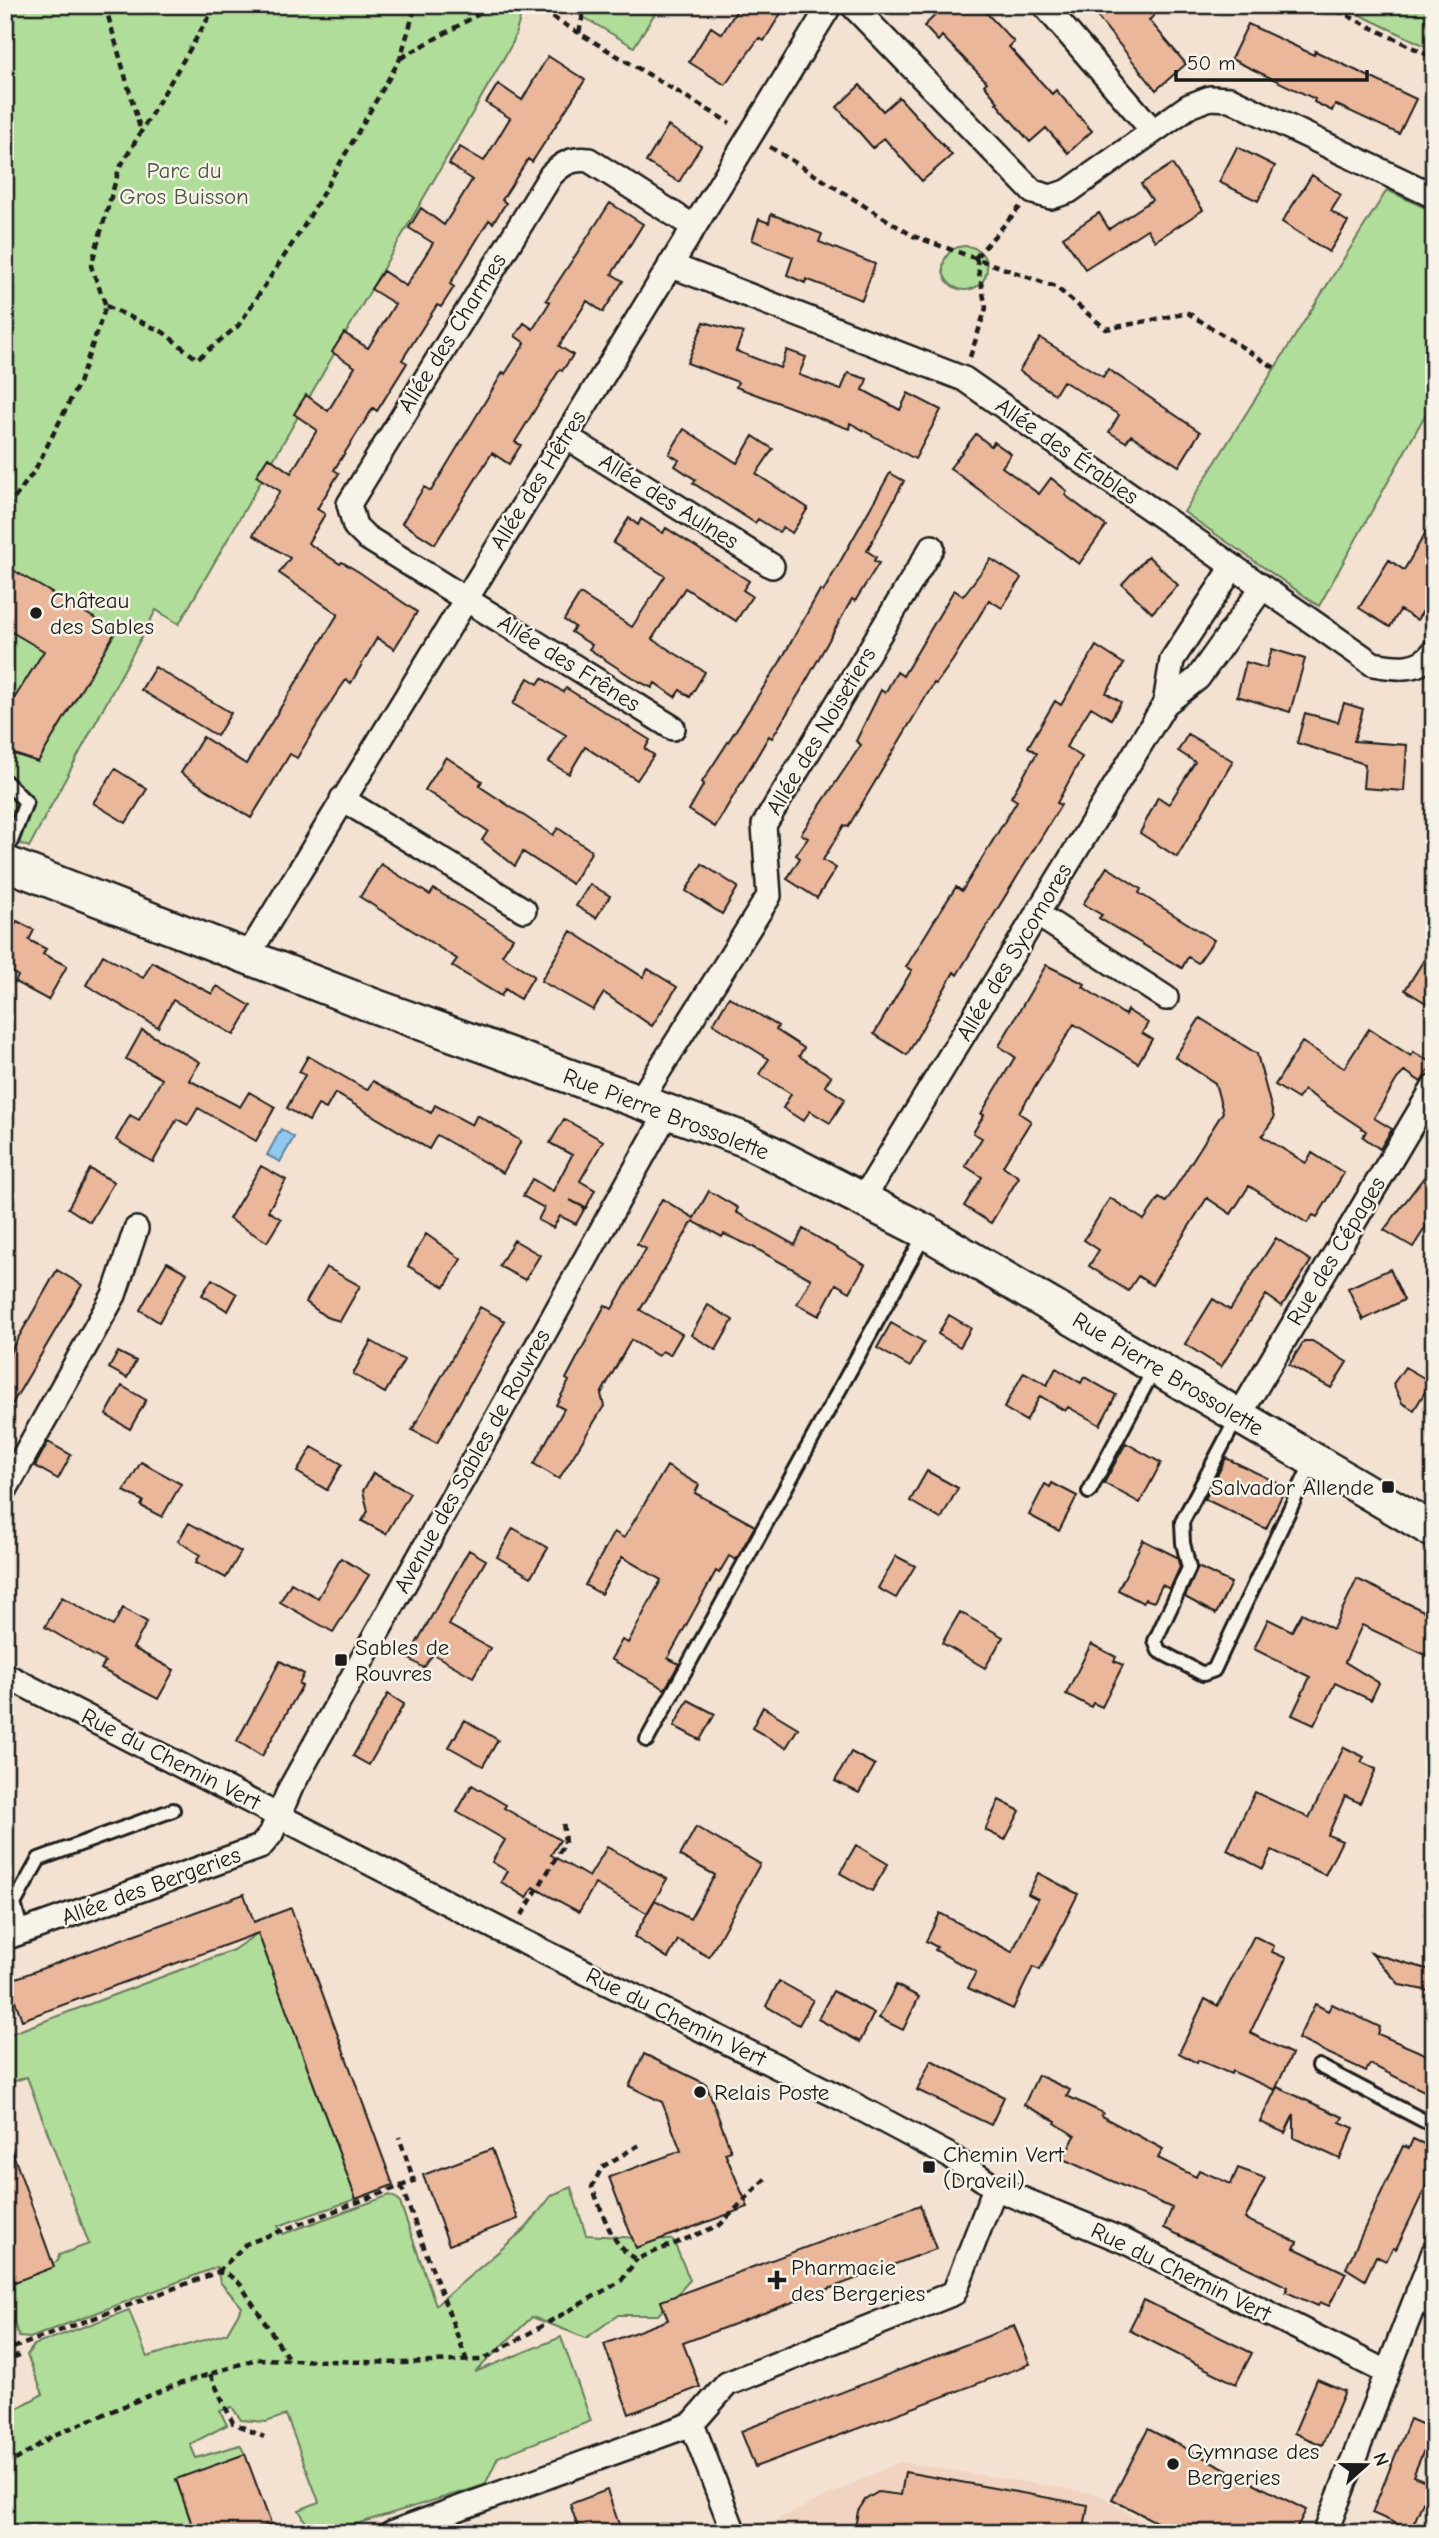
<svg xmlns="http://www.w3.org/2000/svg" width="1439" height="2538" font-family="'Comic Neue',sans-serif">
  <rect width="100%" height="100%" fill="#f3e1d1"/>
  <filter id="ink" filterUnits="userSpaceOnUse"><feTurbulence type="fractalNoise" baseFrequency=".0143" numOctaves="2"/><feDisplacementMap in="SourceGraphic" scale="14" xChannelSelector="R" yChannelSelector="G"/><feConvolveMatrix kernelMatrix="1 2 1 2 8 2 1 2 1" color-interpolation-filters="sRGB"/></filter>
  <g filter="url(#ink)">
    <path fill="#f0d4c1" d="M899,2462L1098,2494L1159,2533H774L770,2523Z"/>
    <path fill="#b1dd9a" stroke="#667c5b" stroke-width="2" d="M5,5H524L513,42L179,624L156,610L29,847L5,837Z
      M563,5H660L634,47Z
      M1339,5H1434V50Z
      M1387,190L1434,212V399L1319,606L1184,512Z
      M943 268a22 22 0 1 1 44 0a22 22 0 1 1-44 0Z
      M258,1933L356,2199L278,2226L283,2234L390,2195L399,2200L436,2305L526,2228L552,2195L571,2187L586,2235L673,2240L690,2280L658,2315H618L586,2338L532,2317L475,2372L561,2337L591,2421L498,2457L485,2485L326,2533H312L299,2510L319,2502L286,2415L266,2422L241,2420L232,2407L220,2411L227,2425L190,2444L196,2458L240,2445L245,2454L176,2480L195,2533H5V2415L43,2394L27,2355L34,2345L129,2310L147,2357L227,2333L242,2307L220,2282L217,2267L30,2338L19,2337L5,2298V2286L58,2261L59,2255L89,2244L27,2077L12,2082L5,2071V2036L233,1950Z"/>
    <path fill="#90c8ef" stroke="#62839b" stroke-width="2" d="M281,1129L294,1137L280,1162L267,1155Z"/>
    <path fill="#eab79b" stroke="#1c1c1c" stroke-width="2" d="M740,5H786L764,41L759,38L725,85L689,62L711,27L722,34Z
      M946,5H979L1014,42L1009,47L1052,94L1056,90L1092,131L1068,153L1046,128L1030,142L996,103L998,102L984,85L987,82L942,36L938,41L924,26Z
      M1088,5H1145L1154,16L1149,20L1186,64L1156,90Z
      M1248,24L1314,55L1315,51L1416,99L1399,134L1335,104L1332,111L1314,102L1315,99L1231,59Z
      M548,56L585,80L532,162L528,159L502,200L506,203L493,223L489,220L450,284L454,287L441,307L437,305L402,360L407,363L377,411L373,408L334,470L339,473L317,509L325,514L308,543L340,564L342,562L359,572L417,612L394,649L377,638L351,683L346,680L334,697L297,758L290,754L251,818L181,773L203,737L246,764L338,614L279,573L290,558L253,535L280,491L256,476L268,457L291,473L317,430L294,414L306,395L328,411L355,367L332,352L344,333L368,348L395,304L371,289L383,271L406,286L433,243L409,228L421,208L444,225L472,180L449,164L460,147L484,161L510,118L486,103L498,84L522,100Z
      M860,85L883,111L899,97L952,155L922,181L884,138L873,148L837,107Z
      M668,126L701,146L679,182L646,162Z
      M1237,147L1275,166L1258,201L1219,182Z
      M1172,164L1203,210L1155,241L1147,229L1085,269L1063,237L1099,213L1109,229L1152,200L1141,184Z
      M1312,175L1341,195L1331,211L1348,222L1329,252L1282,222Z
      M610,203L643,224L612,274L623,281L603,312L587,301L559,346L573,355L562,371L560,369L515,442L521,445L509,464L492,453L435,544L402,523L424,487L431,491L503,372L505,374L525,343L515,336L524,323L533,329L550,302L546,300Z
      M771,214L822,234L819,242L875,264L862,300L806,279L805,283L787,275L793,257L752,240L759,219L769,223Z
      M704,322L743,333L736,351L780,368L787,350L806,357L799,375L841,390L848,373L867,379L863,390L900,410L908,393L941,410L915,459L850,423L849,429L736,387L738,382L687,363Z
      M1040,338L1103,377L1108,369L1200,432L1179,466L1131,435L1126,442L1109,432L1119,415L1063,381L1055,394L1019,371Z
      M684,429L737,463L753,436L773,449L756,474L808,508L792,533L783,527L779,532L758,519L755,523L693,483L696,480L675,466L679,460L669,454Z
      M976,434L991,446L994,442L1011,454L1002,467L1039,494L1051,478L1067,491L1065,495L1106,526L1079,564L950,468Z
      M890,473L904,481L867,551L876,557L874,561L879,563L855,601L852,599L800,692L772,738L769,736L715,827L689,810L704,784L702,782L780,662L820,590L823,592Z
      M629,518L638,525L641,519L663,533L666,528L749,581L743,590L752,596L736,621L685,588L652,639L705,672L690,697L680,690L675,697L655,683L652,688L636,680L589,649L592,645L571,632L575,627L564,620L580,594L632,627L649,601L665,576L613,543Z
      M1434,518V594L1417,620L1400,610L1390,627L1359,608L1389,560L1404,570Z
      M1148,556L1178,585L1152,613L1122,584Z
      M991,559L1021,578L1002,608L989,600L953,660L936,684L934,683L848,827L844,825L823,860L836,868L817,898L787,879L800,858L796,855L808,838L801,834L861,745L856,741L881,690L885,693L897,672L903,676L954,590L963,596Z
      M13,570L116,631L38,762L11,753L5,734V713L44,651L5,628V583Z
      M1096,646L1124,664L1106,693L1121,702L1111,719L1091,707L1066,747L1082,757L1057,803L1061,805L957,975L954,972L907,1055L874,1034L912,970L906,967L934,921L956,887L962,891L1017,801L1011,797L1037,753L1028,747L1055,701L1061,705Z
      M1272,649L1305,659L1290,712L1237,696L1246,662L1266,668Z
      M155,667L231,713L217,736L141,690Z
      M528,678L538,684L542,678L563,692L566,688L650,740L645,749L654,755L637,780L585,747L569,774L549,762L566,735L513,704Z
      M1344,703L1363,709L1354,741L1407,745L1404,791L1363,788L1365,764L1297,743L1305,713L1338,722Z
      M1188,734L1233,761L1177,857L1140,833L1158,797L1169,804L1195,762L1178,751Z
      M446,757L482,781L479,786L553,835L558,828L592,851L572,884L523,852L515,866L482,840L488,831L425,790Z
      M115,769L147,789L126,823L93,803Z
      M381,864L430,895L434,889L513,938L502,955L534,976L520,999L505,989L501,996L452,966L457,959L360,897Z
      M702,864L738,887L722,914L686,891Z
      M1107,867L1141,889L1139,893L1214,940L1198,963L1188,957L1182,968L1099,918L1102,915L1083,904Z
      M590,884L610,896L596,918L576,906Z
      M17,921L34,930L29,940L46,949L43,954L67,966L48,1000L15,982L18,976L5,968V942Z
      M571,931L643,977L648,969L677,987L652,1026L604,993L593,1010L541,981Z
      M1434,944V1008L1405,990Z
      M103,955L143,978L152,962L212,994L217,986L251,1006L234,1035L173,1000L158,1027L86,985Z
      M1046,965L1085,984L1083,987L1125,1015L1127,1010L1148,1023L1142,1033L1152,1039L1138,1063L1074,1024L1019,1113L1031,1121L1003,1166L1019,1177L991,1223L964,1206L982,1177L965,1166L982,1138L973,1133L984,1115L981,1114L1015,1057L999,1046Z
      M729,997L778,1026L776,1030L804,1048L799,1056L831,1076L825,1086L845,1099L830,1123L810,1111L803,1121L783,1108L791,1094L759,1074L769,1059L713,1024Z
      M1200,1018L1257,1054L1274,1118L1262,1136L1306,1163L1312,1153L1344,1173L1317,1217L1313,1215L1307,1223L1249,1186L1231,1214L1207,1198L1152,1285L1138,1276L1128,1291L1089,1266L1099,1250L1084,1240L1110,1198L1144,1220L1159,1198L1166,1202L1223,1112L1215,1083L1175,1057Z
      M1369,1029L1411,1056L1413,1052L1433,1063L1421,1082L1405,1071L1397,1079L1374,1118L1392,1129L1380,1149L1363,1137L1366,1131L1304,1090L1298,1099L1275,1085L1302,1042L1344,1068Z
      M142,1030L200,1062L189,1080L240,1107L249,1092L275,1107L256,1141L198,1108L188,1125L177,1119L153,1162L116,1140L130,1115L139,1120L162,1079L126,1059Z
      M308,1056L367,1090L373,1081L431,1113L435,1105L472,1125L477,1115L521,1141L503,1173L437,1135L429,1149L335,1093L326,1109L318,1105L309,1121L287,1108L305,1075L299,1072Z
      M564,1119L603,1141L580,1181L595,1190L586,1208L570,1200L585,1208L576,1224L560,1216L553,1228L538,1220L544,1208L523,1196L532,1179L553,1191L572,1155L550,1143Z
      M1434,1164V1214L1413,1247L1384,1230Z
      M261,1166L286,1180L268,1211L281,1219L267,1242L229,1219Z
      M90,1169L114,1182L90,1222L68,1208Z
      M709,1191L738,1208L736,1212L795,1245L803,1229L865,1265L850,1292L836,1284L819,1316L797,1304L811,1279L753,1247L724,1234L722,1237L693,1221L640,1310L682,1334L670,1355L662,1351L658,1356L631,1340L601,1394L604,1406L559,1479L534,1464L564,1409L556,1405L569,1381L566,1379L605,1305L612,1309L646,1249L637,1244L662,1199L694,1218Z
      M426,1234L461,1259L445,1287L408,1266Z
      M1276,1238L1311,1261L1282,1306L1266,1295L1221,1367L1185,1344L1213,1299L1230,1310Z
      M514,1240L540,1255L525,1280L499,1266Z
      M167,1262L187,1273L159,1322L140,1310Z
      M326,1267L360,1286L340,1321L326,1317L306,1302Z
      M1390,1269L1404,1300L1363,1320L1348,1288Z
      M57,1270L82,1285L5,1416V1361Z
      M212,1279L237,1294L228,1311L202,1295Z
      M708,1305L733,1320L716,1350L691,1335Z
      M480,1307L505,1321L437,1443L412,1430Z
      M949,1315L971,1328L960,1347L938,1334Z
      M891,1323L924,1342L910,1367L877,1348Z
      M371,1341L404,1360L385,1393L353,1374Z
      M1304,1341H1312L1347,1362L1331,1388L1289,1365Z
      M118,1352L136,1361L127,1378L109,1368Z
      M1405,1367L1431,1382L1414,1410L1402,1403L1393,1384Z
      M1056,1368L1081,1383L1084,1377L1116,1395L1100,1425L1068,1407L1065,1411L1040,1396L1026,1421L1004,1408L1024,1372L1047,1385Z
      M122,1386L146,1400L130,1429L106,1415Z
      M48,1442L71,1455L58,1479L35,1466Z
      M1126,1443L1161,1463L1140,1503L1104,1483Z
      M312,1447L342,1464L327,1490L297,1472Z
      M1226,1458L1286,1487L1266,1529L1205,1499Z
      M141,1462L181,1484L162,1517L141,1506L143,1501L124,1491Z
      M667,1466L699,1485L695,1493L755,1526L736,1560L729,1556L719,1573L716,1571L668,1658L679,1664L665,1689L611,1659L622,1640L628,1643L661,1580L622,1557L601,1594L585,1585L614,1532L624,1538Z
      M927,1471L958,1488L941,1519L910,1501Z
      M373,1473L410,1493L386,1534L362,1521L368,1511L363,1491Z
      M1052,1483L1077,1496L1059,1531L1029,1515L1045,1484L1050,1487Z
      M189,1523L241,1552L226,1578L196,1562L200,1555L178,1541Z
      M513,1528L548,1548L531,1577L497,1557Z
      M1143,1540L1177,1557L1180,1567L1170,1589L1162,1585L1154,1602L1145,1599L1143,1603L1118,1590Z
      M469,1550L486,1560L449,1625L490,1648L473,1677L433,1654L424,1668L408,1658Z
      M896,1556L915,1566L896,1598L878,1588Z
      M341,1558L369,1575L333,1632L280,1602L291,1583L318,1598Z
      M1198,1567L1231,1583L1216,1614L1185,1597Z
      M1357,1579L1434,1616V1659L1362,1625L1345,1662L1379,1683L1371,1700L1335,1683L1314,1725L1292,1715L1310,1677L1254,1649L1268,1619L1292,1631L1302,1613L1333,1629Z
      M62,1597L113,1626L123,1608L147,1622L133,1648L174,1670L158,1699L101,1669L105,1662L45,1627Z
      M960,1612L1003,1637L985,1668L942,1643Z
      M1091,1644L1116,1657L1114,1661L1123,1665L1102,1707L1093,1703L1091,1707L1066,1694Z
      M280,1661L304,1674L299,1684L302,1686L262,1756L237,1741Z
      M388,1694L404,1704L369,1765L353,1756Z
      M688,1700L715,1714L700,1740L674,1726Z
      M763,1707L798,1728L786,1748L752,1728Z
      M465,1720L498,1740L483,1766L449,1747Z
      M1344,1747L1364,1757L1361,1762L1376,1769L1360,1803L1345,1796L1328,1835L1342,1841L1325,1875L1272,1850L1263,1869L1227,1850L1255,1792L1309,1818Z
      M851,1752L875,1765L859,1793L835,1781Z
      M472,1785L506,1805L504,1808L560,1840L551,1855L589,1877L607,1847L667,1879L647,1913L595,1884L579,1912L533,1887L527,1898L501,1882L507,1871L492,1862L505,1840L457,1812Z
      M999,1800L1020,1811L1005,1840L985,1830Z
      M696,1827L760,1864L709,1957L678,1940L668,1958L634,1937L655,1900L690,1919L715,1875L680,1856Z
      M856,1845L888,1864L872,1891L840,1873Z
      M1038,1873L1078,1894L1040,1970L1033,1967L1013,2009L968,1988L976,1972L935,1950L937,1947L926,1941L940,1913L1012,1952L1038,1899L1028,1894Z
      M244,1894L254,1922L291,1908L393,2185L356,2199L258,1933L22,2020L8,1981Z
      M1254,1936L1274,1946L1272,1952L1286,1958L1250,2033L1292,2054L1275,2090L1232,2071L1231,2074L1198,2060L1197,2063L1179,2053L1205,1999L1218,2006Z
      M1371,1953L1434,1971V1992L1400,1985Z
      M779,1981L813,2000L799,2025L766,2006Z
      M896,1985L919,1997L903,2030L879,2018Z
      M833,1991L874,2013L860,2042L818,2019Z
      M1315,2004L1328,2011L1332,2004L1380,2027L1378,2034L1434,2058V2096L1370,2064L1366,2071L1298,2039Z
      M644,2054L706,2084L731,2151L725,2153L748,2207L636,2248L609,2177L681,2151L662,2102L629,2086Z
      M931,2060L1004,2097L991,2125L917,2090Z
      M1038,2075L1070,2090L1067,2096L1103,2113L1101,2116L1163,2149L1158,2158L1196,2177L1199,2170L1231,2184L1238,2168L1265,2178L1245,2219L1297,2242L1294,2248L1346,2273L1329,2306L1320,2302L1318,2306L1286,2292L1288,2287L1164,2228L1172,2208L1063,2159L1075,2136L1055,2123L1056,2121L1024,2105Z
      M1277,2087L1343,2117L1340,2122L1354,2128L1340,2159L1294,2138V2114L1285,2133L1260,2122Z
      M1413,2139L1431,2147L1427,2157L1434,2161L1427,2175L1431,2176L1396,2249L1393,2248L1386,2261L1376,2256L1365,2280L1346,2268L1403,2146L1409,2148Z
      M8,2140L54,2267L15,2282L5,2255Z
      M492,2149L518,2219L449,2245L423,2175Z
      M920,2205L936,2249L683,2343L700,2387L629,2414L604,2344L668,2320L661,2301Z
      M1144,2300L1252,2353L1236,2384L1129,2330Z
      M1014,2326L1030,2364L755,2467L741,2431Z
      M1317,2379L1345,2391L1322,2445L1294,2433Z
      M1410,2419L1433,2429L1413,2476L1431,2483L1411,2530L1372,2513Z
      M1148,2429L1306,2510L1294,2533H1177L1112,2499Z
      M245,2454L271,2524L246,2533H195L176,2479Z
      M905,2472L1088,2505L1084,2529L1073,2527L1072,2533H854L858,2511L865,2500L878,2492L901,2495Z
      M607,2490L622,2533H580L570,2504Z"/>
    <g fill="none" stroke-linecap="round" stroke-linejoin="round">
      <g stroke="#1c1c1c" stroke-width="18">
        <path id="lane" d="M5,781L26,802L5,857
          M1238,1416L1182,1522L1183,1543L1189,1568L1155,1641L1159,1651L1203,1674L1214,1670L1313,1460
          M1089,1492L1155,1367
          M647,1740L926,1232
          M22,1932L14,1904L39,1859L173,1810
          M1319,2066L1434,2126"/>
      </g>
      <g stroke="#1c1c1c" stroke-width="28">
        <path id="street" d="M852,5L1033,192L1051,197L1069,191L1189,106L1210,98L1230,99L1434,196
          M1044,5L1153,131
          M670,265L964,379L1373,664C1395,668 1420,672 1434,651
          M565,436L772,566
          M1165,704L1172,660L1233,567
          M673,728L366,537L355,526L349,504L551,175C563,163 572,158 589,160L694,227
          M342,799L524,910
          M1037,914L1166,998
          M247,957L830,5
          M639,1102L769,896L764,825L932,547
          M863,1199L1165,704L1198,678L1262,588
          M1239,1416L1434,1087
          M5,1490L114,1295L136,1229
          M5,1675L510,1935L843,2099L950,2156L995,2188L1124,2241L1386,2372
          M5,1938L260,1847L271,1834L290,1789L668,1111
          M1418,2292L1434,2308
          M692,2424L734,2533
          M391,2533L692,2424L727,2384L954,2293L995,2188
          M1325,2533L1434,2252"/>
      </g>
      <g stroke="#1c1c1c" stroke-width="38">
        <path id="secondary" d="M5,863L369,1004L746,1140L926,1232L1434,1531"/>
      </g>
      <path stroke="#1c1c1c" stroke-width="4.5" stroke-dasharray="7 5" stroke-linecap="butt" d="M105,5L141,132
        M532,5L730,123
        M1326,5L1434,58
        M579,33L585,5
        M401,58L495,5
        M770,147L913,236L1056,287L1106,329L1188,313L1275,368
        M976,257L1020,207
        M106,306L163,332L197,359L238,326L304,226L400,59L416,5
        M970,357L986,308L976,257
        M5,502L11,503L35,470L79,383L106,306L91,266L119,169L216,5
        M522,1915L565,1843L563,1820
        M639,2145L602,2167L592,2187C603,2212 611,2248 637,2259L720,2225L767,2177
        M401,2186L467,2361
        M218,2272L246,2244L414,2181L399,2137
        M5,2332L17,2357L5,2361
        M13,2348L218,2272L229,2275L240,2284L288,2358
        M210,2374L233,2423L264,2437
        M5,2467L54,2435L170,2387L256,2359L403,2363L482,2360L621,2281L637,2259"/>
      <use href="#lane" stroke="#f7f3e8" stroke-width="12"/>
      <use href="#street" stroke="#f7f3e8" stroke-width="23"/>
      <use href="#secondary" stroke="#f7f3e8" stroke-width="33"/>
    </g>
  </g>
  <g fill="#1c1c1c" stroke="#f7f3e8" stroke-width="2.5">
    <circle cx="36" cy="613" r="7"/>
    <rect x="1381" y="1480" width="14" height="14" rx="3.5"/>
    <rect x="334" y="1653" width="14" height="14" rx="3.5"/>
    <circle cx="700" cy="2092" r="7"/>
    <rect x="922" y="2160" width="14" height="14" rx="3.5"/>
    <path d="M773.5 2269.5h7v7h7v7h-7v7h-7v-7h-7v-7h7z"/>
    <circle cx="1173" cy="2464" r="7"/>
  </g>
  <g text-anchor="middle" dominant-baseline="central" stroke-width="5" stroke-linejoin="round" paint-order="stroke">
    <g font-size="23" fill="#495642" stroke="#f7f3e8">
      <text x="184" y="170">Parc du<tspan x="184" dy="26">Gros Buisson</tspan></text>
    </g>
    <g font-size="23" fill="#1c1c1c" stroke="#f7f3e8">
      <text transform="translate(452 333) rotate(-58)">Allée des Charmes</text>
      <text transform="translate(1067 451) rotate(35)">Allée des Érables</text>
      <text transform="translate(538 480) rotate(-58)">Allée des Hêtres</text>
      <text transform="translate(669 501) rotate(32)">Allée des Aulnes</text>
      <text transform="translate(569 663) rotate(32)">Allée des Frênes</text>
      <text transform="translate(821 731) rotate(-59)">Allée des Noisetiers</text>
      <text transform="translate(1014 952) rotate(-59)">Allée des Sycomores</text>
      <text transform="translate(666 1114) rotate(21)">Rue Pierre Brossolette</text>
      <text transform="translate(1336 1251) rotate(-59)">Rue des Cépages</text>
      <text transform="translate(1168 1374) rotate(31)">Rue Pierre Brossolette</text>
      <text transform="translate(472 1461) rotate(-61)">Avenue des Sables de Rouvres</text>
      <text transform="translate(171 1759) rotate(27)">Rue du Chemin Vert</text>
      <text transform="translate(151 1886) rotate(-20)">Allée des Bergeries</text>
      <text transform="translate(676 2017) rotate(26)">Rue du Chemin Vert</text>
      <text transform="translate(1181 2272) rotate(26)">Rue du Chemin Vert</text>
    </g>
    <g font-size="23" fill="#1c1c1c" stroke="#f7f3e8" text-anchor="start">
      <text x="50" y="600">Château<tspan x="50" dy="26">des Sables</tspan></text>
      <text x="1374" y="1487" text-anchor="end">Salvador Allende</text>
      <text x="355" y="1647">Sables de<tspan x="355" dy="26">Rouvres</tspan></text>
      <text x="714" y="2092">Relais Poste</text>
      <text x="943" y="2154">Chemin Vert<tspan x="943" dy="26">(Draveil)</tspan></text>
      <text x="791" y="2267">Pharmacie<tspan x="791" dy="26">des Bergeries</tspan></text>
      <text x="1187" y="2451">Gymnase des<tspan x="1187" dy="26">Bergeries</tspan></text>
    </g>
  </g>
  <rect width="1439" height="2538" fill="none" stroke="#f7f3e8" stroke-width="28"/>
  <rect x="14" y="14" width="1411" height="2510" fill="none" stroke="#1c1c1c" stroke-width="2.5" filter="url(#ink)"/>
  <g transform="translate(1366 2465) rotate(69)" stroke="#f7f3e8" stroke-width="5" paint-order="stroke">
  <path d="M0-5L12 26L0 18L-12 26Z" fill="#1c1c1c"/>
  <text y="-10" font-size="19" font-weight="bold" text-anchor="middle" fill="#1c1c1c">N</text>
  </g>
  <path d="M1176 70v10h191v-10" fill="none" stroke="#1c1c1c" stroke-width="3.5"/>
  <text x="1187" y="70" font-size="21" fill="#1c1c1c" stroke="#f7f3e8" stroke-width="5" paint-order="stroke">50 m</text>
</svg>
